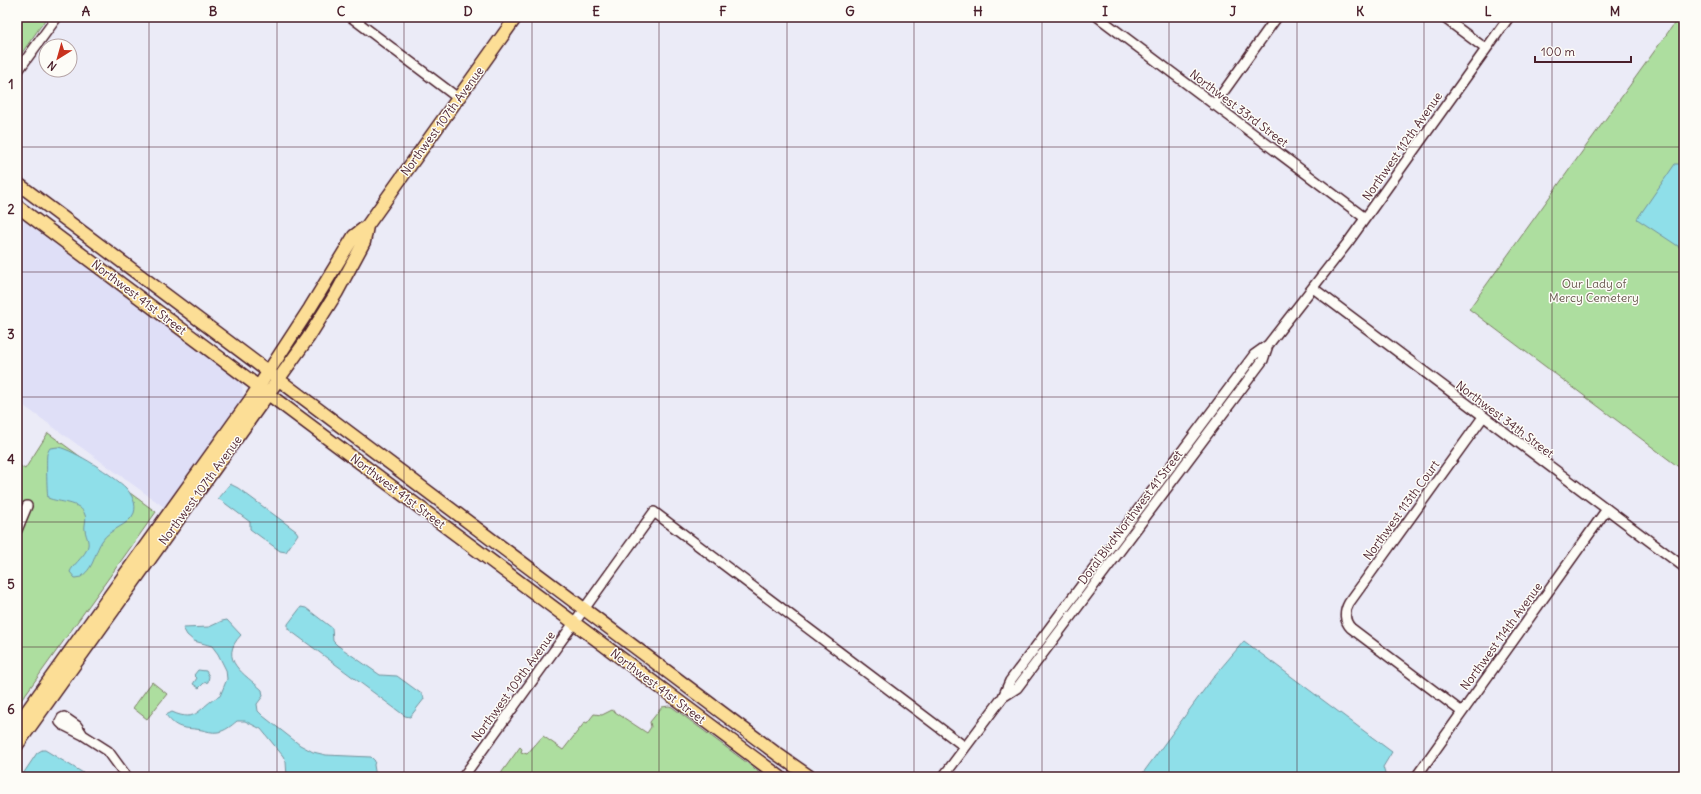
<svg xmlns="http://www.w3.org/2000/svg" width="1701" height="794" font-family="Delius,sans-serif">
  <rect width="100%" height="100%" fill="#ebebf7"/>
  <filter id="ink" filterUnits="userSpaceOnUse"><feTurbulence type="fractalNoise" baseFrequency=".025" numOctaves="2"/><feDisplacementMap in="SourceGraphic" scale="8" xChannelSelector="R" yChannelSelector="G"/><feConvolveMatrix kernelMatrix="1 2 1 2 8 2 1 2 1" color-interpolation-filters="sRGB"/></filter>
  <g filter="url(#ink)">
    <path fill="#dfdff7" d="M17,216L240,382L242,385L243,397L239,404L164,507L17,401Z"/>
    <path fill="#adde9f" stroke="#7c7e65" d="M17,17H47L17,60Z
      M1679,17H1684V471L1469,309Z
      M48,433L156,512L17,706V464L25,469Z
      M152,682L167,694L147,719L133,708Z
      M669,706L672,707L766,777L501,776L502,772L520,747L522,749L521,752L527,754L543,736L563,750L585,722L587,723L594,714L602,715L612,710L647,733L651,727L650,722L662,707Z"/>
    <path fill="#8fdfe9" stroke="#73929d" d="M1675,164H1684V250L1637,219Z
      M58,447C74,450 114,476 126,488C132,495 137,504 134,513C129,526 110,528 102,541C93,555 96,565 81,577L75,578L70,572C72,566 83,557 86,551C91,542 86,538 85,530C84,525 87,520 85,515C81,501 59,503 48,498C47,496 46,458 47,454C47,454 49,449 50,448Z
      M230,484L238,488L296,531L298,534L286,552L280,551L250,529V522L218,498Z
      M301,607L306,608L332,628L333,641L337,645L380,675L397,676L423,695L424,699L410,717L405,716L288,629V624Z
      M227,620L241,635C217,660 245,674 262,690L263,696L257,704L258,711L263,716L300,745L313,752L326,755L371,757L375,761L374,765L376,777H287L286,762L283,756L261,729L245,721H237C231,726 225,731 218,732C212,733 207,731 202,730C185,727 178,731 166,715L172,712C199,724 198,706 220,696L227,679L226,670L218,654L212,646L194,641L187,635L183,628L209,627L222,621Z
      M1244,641L1392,752L1383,767L1386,777H1140L1215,675Z
      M198,670L206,671L209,676L208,682L204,683L199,688L193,684L197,678L194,675Z
      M42,750H45L90,777H21L37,753Z"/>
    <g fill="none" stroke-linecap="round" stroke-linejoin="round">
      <g stroke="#4a1f2b" stroke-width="12">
        <path id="minor" d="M351,17L458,98
          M1098,17L1365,218
          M1443,17L1486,49
          M17,72L57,17
          M1214,105L1277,17
          M1313,288L1684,567
          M17,530L27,506
          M1003,697L1017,688L1263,360L1268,345
          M1462,712L1351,628C1344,621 1344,612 1349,603L1483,417
          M83,735L77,726L64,717L62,718L60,722L63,725L83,735L108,751L127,777
          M463,777L654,512L965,747
          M943,777L1003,697L1010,681L1254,355L1268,345L1349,241L1509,17
          M1416,777L1607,509"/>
      </g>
      <g stroke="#4a1f2b" stroke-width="15">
        <path id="major" d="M17,183L777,754L810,777
          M17,206L780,777
          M17,725L250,400L310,308L354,236L367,226L516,17
          M17,745L308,338L337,292L364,242L367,226"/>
      </g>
      <use href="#minor" stroke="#fdfcf7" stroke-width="9"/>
      <use href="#major" stroke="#fcde96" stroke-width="12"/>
    </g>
  </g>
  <path fill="none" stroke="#4a1f2b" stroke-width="1" stroke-opacity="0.55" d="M149,17V777M277,17V777M404,17V777M532,17V777M659,17V777M787,17V777M914,17V777M1042,17V777M1169,17V777M1297,17V777M1424,17V777M1552,17V777M17,147H1684M17,272H1684M17,397H1684M17,522H1684M17,647H1684"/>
  <g text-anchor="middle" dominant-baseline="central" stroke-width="3" stroke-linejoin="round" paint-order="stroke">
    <g font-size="12" fill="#4a1f2b" stroke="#fdfcf7">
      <text transform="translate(1239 108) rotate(37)">Northwest 33rd Street</text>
      <text transform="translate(442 121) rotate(-54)">Northwest 107th Avenue</text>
      <text transform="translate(1402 146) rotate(-55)">Northwest 112th Avenue</text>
      <text transform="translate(139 297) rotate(37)">Northwest 41st Street</text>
      <text transform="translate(1505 419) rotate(37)">Northwest 34th Street</text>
      <text transform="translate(200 490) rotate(-54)">Northwest 107th Avenue</text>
      <text transform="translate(398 491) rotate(37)">Northwest 41st Street</text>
      <text transform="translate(1401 510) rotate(-54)">Northwest 113th Court</text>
      <text transform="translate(1130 517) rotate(-53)">Doral Blvd Northwest 41 Street</text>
      <text transform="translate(1501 636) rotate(-54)">Northwest 114th Avenue</text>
      <text transform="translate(513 686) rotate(-54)">Northwest 109th Avenue</text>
      <text transform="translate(658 686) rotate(37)">Northwest 41st Street</text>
    </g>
    <g font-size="12" fill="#68584e" stroke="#fdfcf7">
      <text x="1594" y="283">Our Lady of<tspan x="1594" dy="14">Mercy Cemetery</tspan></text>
    </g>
  </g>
  <rect width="1701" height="794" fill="none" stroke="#fdfcf7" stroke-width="44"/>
  <g transform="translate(58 58) rotate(217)"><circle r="19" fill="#fdfcf7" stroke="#b5a4a5"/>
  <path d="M0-3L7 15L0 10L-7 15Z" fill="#c8321e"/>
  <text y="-6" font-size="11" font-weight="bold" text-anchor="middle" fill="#4a1f2b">N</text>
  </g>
  <path d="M1535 56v6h96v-6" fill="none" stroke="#4a1f2b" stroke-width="2"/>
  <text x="1541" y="56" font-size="12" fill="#4a1f2b" stroke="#fdfcf7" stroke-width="3" paint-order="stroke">100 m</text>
  <rect x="22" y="22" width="1657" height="750" fill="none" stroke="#4a1f2b" stroke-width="1.5"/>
  <g font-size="13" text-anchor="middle" font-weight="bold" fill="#4a1f2b">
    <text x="86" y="16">A</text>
    <text x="213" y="16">B</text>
    <text x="341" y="16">C</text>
    <text x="468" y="16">D</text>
    <text x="596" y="16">E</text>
    <text x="723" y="16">F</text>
    <text x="850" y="16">G</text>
    <text x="978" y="16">H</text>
    <text x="1105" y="16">I</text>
    <text x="1233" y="16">J</text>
    <text x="1360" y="16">K</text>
    <text x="1488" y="16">L</text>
    <text x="1615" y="16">M</text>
    <text x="11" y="89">1</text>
    <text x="11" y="214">2</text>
    <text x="11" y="339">3</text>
    <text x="11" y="464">4</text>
    <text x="11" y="589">5</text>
    <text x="11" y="714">6</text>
  </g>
</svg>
